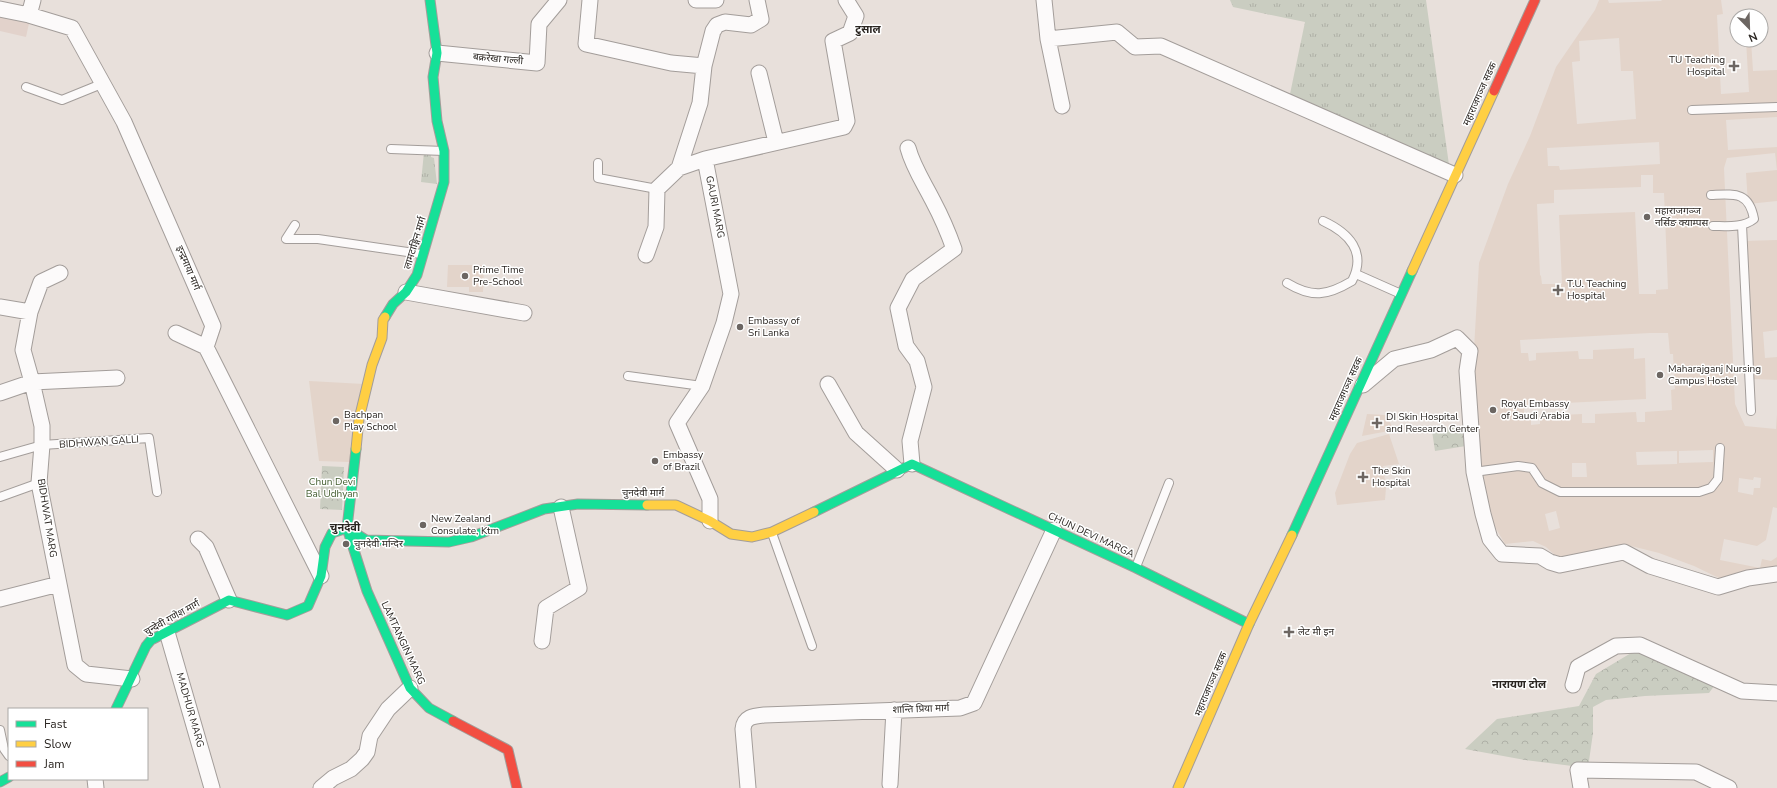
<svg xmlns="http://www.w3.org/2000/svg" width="1777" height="788" font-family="'Nunito Sans','Noto Sans Devanagari',sans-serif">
  <defs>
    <pattern id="grass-tufts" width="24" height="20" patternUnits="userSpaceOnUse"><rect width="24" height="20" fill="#cacdc1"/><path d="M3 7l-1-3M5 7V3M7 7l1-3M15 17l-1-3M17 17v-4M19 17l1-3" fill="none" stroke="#aeb0a6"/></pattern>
    <pattern id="forest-crowns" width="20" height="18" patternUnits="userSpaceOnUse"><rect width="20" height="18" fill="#cacdc1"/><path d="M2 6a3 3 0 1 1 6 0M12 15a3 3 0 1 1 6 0" fill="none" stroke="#aeb0a6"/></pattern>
  </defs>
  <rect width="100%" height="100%" fill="#e8e0db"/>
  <path fill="#e2d2cb" d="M0,13L30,19L26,37L0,31Z"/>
  <path fill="#e3d4ca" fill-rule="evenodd" d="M1599,0H1608L1609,3L1661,1L1662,0H1721L1723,14L1717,15L1721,94L1749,92L1746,40H1751L1753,71L1777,70V117L1726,120L1728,150L1777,147V201L1748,204L1746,173L1777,170L1775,153L1727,158L1724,168L1735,404L1745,426L1776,429L1777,414V508L1773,507L1766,540L1757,546L1724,539L1720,560L1760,568L1762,559L1771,561L1777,557V570L1721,579L1694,566L1659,553L1623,544L1569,560L1557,557L1546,547L1533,541L1505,544L1488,515L1478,468L1473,366L1479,263L1508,184L1530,136L1556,67L1595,10ZM1619,38L1621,71H1633L1636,119L1577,124L1572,62L1580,61L1579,41ZM1659,142L1660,164L1560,170L1559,166H1548L1547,148ZM1641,175H1653V193H1664L1668,289L1656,290V294H1639L1635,212L1559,215L1562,284H1542L1541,276L1540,275L1537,204L1554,203V190L1641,187ZM1650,333H1668L1670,354H1673L1675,389L1671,390L1672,410L1645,412V422H1637L1636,412L1595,414V423H1582V414L1540,416V424L1531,425V416H1524V405L1646,399L1645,358L1634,359V348L1593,350V359H1579L1578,351L1536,353V360L1529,361L1528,353H1521L1520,340ZM1713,450V462L1679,463V451ZM1677,451V464L1637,465L1636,452ZM1572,463H1586L1587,477H1572ZM1754,477L1761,478L1760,488H1754L1753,495L1738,492L1739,478L1753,480ZM1556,511L1560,528L1549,531L1545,514Z
    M1777,240V330L1763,332L1765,358L1777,357V380L1754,379L1743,241Z
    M448,265H484L483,292H469V287H447Z
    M309,381L364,384L349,462L319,461Z
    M1367,414L1386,415L1394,430L1362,436Z
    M1389,434L1399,464L1383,466L1386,488L1385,500L1337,505L1335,493L1350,454L1357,443Z"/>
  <path fill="url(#grass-tufts)" d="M1230,0H1426L1450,172L1370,140L1290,94L1305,22L1233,7Z
    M424,152L431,153V157L434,158L437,184L421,182Z"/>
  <path fill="url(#forest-crowns)" d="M1463,426L1466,446L1435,451L1432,431Z
    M322,466L344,467L342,510L320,509Z
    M1641,647L1720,678L1709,693L1645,696L1606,700L1593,707V733L1588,768L1525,760L1465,749L1497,719L1579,706L1596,674Z"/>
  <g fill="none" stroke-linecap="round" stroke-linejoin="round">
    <g stroke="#a39d9a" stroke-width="10">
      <path id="lane" d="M26,87L62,100L104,83
        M1692,110L1777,107
        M391,149L444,151
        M598,163V178L657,189
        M1711,195C1734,194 1749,191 1754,219C1743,228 1726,226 1713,226
        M295,225L286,239H318L421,254
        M1742,225L1751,411
        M1356,274L1401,294
        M1287,283C1312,298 1327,296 1352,281C1367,252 1349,233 1323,221
        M628,376L702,386
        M0,457L42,445L149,438L157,492
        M1474,472L1518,466L1532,468L1542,483L1560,492H1699L1711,488L1718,479L1720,448
        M0,497L39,483
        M772,533L812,646
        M1136,567L1169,483
        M0,730L4,749L9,756"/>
    </g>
    <g stroke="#a39d9a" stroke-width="17">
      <path id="street" d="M590,0L586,44L671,63L704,66L700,103L679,168L705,159
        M696,0H716
        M1044,0L1048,39L1062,106
        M0,9L29,15L72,28L124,122L213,326L206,347L321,576
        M29,15L33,0
        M1048,39L1117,32L1135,47L1161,46L1455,175
        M437,53L537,63L539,24L559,0
        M704,66L713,31L717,25L725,22L751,25L761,19L757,0
        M759,73L776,142
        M908,148C913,167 924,183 933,201C941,216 948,232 954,249L913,279L898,308L906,346L917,361L924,387L910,441L912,464
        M646,255L656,227L657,189L679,168
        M60,273L41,282L30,312L23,350L32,382L42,426V445L39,483L75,665L86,674L132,679
        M406,292L524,313
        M0,307L30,312
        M176,333L206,347
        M828,384L856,433L897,470
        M1363,385L1394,359L1431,350L1457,338L1470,351L1467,371L1474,472L1483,514L1490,539L1502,554L1540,556L1550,562L1560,565L1624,552L1650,566L1718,587L1748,578L1777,574
        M0,393L32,382L117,378
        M710,521V499L677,423L702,386L724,323L731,294L705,159L844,127L847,121L833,41L850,33L856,16L846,0
        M198,539L206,547L229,600
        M0,599L59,584
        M167,632L212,788
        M542,641L546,608L579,588L561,507
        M1573,685L1578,667L1616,646L1640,645L1742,691L1777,693
        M95,779L96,788
        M890,784L894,710
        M321,788L333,778L351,769L362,759L367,752L370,736L388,709L410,688
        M748,788L743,729C744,717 753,716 764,715L960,708L974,703L1054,530
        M1581,788L1578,770L1696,772L1729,788"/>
    </g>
    <g stroke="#a39d9a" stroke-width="11">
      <path id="fast" d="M385,317L393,304L406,292L417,275L444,182V151L437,121L433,77L437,53L430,0
        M356,449L347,528L367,591L410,688L429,708L453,721
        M814,512L912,464L1136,568L1249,624
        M347,528L366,540L449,542L471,537L544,509L578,504L647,505
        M1292,535L1412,271
        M116,709L146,646L151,640L229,600L287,615L308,606L321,576L325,547L332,533L347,528
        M0,782L9,777"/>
    </g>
    <g stroke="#a39d9a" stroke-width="11">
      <path id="slow" d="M1412,271L1494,91
        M356,449L359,419L372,365L382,338L383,320L385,317
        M647,505H676L710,521L731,534L752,537L772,532L814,512
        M1178,788L1249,624L1292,535"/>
    </g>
    <g stroke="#a39d9a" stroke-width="11">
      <path id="jam" d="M1494,91L1535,0
        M453,721L508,750L517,788"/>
    </g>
    <use href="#lane" stroke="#fcfafa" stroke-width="8"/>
    <use href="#street" stroke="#fcfafa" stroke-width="15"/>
    <use href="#fast" stroke="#16e098" stroke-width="9"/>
    <use href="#slow" stroke="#ffcf43" stroke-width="9"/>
    <use href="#jam" stroke="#f24e42" stroke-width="9"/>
  </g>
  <g fill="#6c6662" stroke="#fff" stroke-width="1.5">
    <path d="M1732 60h4v4h4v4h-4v4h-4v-4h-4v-4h4z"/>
    <circle cx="1647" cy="217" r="4"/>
    <circle cx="465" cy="276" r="4"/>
    <path d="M1556 284h4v4h4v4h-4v4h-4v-4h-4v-4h4z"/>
    <circle cx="740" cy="327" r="4"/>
    <circle cx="1660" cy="375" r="4"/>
    <circle cx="1493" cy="410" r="4"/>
    <circle cx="336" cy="421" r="4"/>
    <path d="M1375 417h4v4h4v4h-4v4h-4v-4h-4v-4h4z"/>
    <circle cx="655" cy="461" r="4"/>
    <path d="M1361 471h4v4h4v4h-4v4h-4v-4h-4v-4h4z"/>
    <circle cx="423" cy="525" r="4"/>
    <circle cx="346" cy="544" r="4"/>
    <path d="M1287 626h4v4h4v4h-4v4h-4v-4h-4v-4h4z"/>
  </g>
  <g text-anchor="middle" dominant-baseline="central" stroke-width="3" stroke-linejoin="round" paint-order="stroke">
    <g font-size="10" fill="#2a2521" stroke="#fff">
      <text transform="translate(498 59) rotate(5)">बक्ररेखा गल्ली</text>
      <text transform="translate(1480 94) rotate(-66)">महाराजगञ्ज सडक</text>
      <text transform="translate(715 207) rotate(79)">GAURI MARG</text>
      <text transform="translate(415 243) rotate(-73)">लामटाङ्गिन मार्ग</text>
      <text transform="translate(188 268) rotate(67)">इन्द्रमाया मार्ग</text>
      <text transform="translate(1346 389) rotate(-66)">महाराजगञ्ज सडक</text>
      <text transform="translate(99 442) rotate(-4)">BIDHWAN GALLI</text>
      <text x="643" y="493">चुनदेवी मार्ग</text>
      <text transform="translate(47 518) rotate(81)">BIDHWAT MARG</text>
      <text transform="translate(1091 535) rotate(25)">CHUN DEVI MARGA</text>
      <text transform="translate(172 618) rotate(-29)">चुन्देवी गणेश मार्ग</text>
      <text transform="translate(403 643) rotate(65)">LAMTANGIN MARG</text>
      <text transform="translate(1211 684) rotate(-67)">महाराजगञ्ज सडक</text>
      <text transform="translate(921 709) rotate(-2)">शान्ति प्रिया मार्ग</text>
      <text transform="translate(190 710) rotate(74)">MADHUR MARG</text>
    </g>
    <g font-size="10" fill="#2a2521" stroke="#fff" text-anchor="start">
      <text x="1725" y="60" text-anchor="end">TU Teaching<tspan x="1725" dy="12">Hospital</tspan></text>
      <text x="1655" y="211">महाराजगञ्ज<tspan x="1655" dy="12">नर्सिङ क्याम्पस</tspan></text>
      <text x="473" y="270">Prime Time<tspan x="473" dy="12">Pre-School</tspan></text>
      <text x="1567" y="284">T.U. Teaching<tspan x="1567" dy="12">Hospital</tspan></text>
      <text x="748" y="321">Embassy of<tspan x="748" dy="12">Sri Lanka</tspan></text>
      <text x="1668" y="369">Maharajganj Nursing<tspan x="1668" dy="12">Campus Hostel</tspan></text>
      <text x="1501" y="404">Royal Embassy<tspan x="1501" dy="12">of Saudi Arabia</tspan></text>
      <text x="344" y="415">Bachpan<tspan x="344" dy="12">Play School</tspan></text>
      <text x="1386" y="417">DI Skin Hospital<tspan x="1386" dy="12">and Research Center</tspan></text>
      <text x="663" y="455">Embassy<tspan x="663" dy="12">of Brazil</tspan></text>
      <text x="1372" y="471">The Skin<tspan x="1372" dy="12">Hospital</tspan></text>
      <text x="431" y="519">New Zealand<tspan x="431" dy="12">Consulate, Ktm</tspan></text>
      <text x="354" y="544">चुनदेवी मन्दिर</text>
      <text x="1298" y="632">लेट मी इन</text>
    </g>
    <g font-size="10" fill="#435d30" stroke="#fff">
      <text x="332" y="482">Chun Devi<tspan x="332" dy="12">Bal Udhyan</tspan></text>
    </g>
    <g font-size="11" font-weight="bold" fill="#2a2521" stroke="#fff">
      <text x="868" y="29">टुसाल</text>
      <text x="345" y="527">चुनदेवी</text>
      <text x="1519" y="684">नारायण टोल</text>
    </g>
  </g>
  <rect x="8" y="708" width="140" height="72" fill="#ffffff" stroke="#aaa8a6"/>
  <rect x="16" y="721" width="20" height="6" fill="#16e098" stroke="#aaa8a6"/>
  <text x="44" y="728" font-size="12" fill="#2a2521">Fast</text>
  <rect x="16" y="741" width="20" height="6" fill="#ffcf43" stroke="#aaa8a6"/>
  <text x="44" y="748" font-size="12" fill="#2a2521">Slow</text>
  <rect x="16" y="761" width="20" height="6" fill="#f24e42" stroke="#aaa8a6"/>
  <text x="44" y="768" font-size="12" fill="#2a2521">Jam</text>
  <g transform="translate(1749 28) rotate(157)"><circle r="19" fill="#ffffff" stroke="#aaa8a6"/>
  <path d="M0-3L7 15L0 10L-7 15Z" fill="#6c6662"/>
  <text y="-6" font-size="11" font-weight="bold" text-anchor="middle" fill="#2a2521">N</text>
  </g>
</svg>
